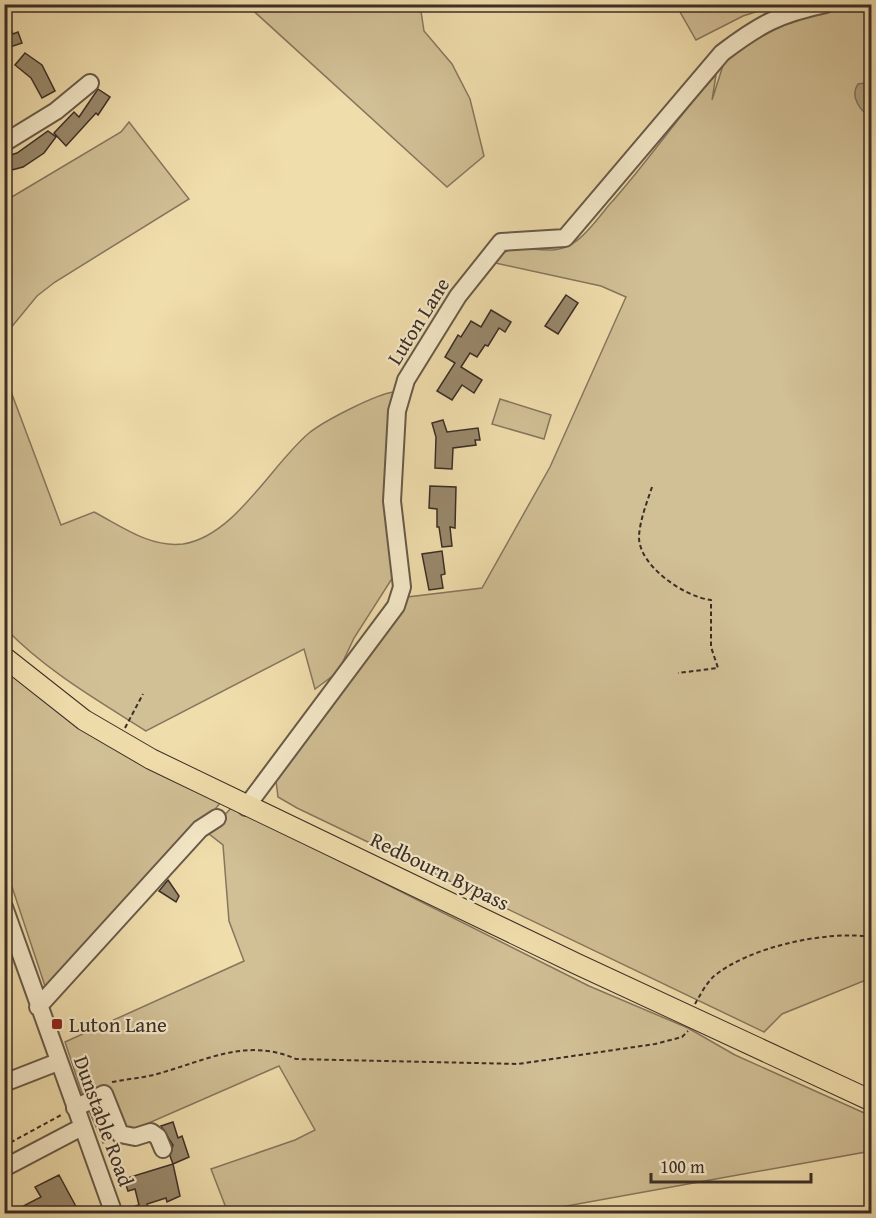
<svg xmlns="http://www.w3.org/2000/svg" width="876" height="1218" font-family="'Gentium Book Plus',serif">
  <rect width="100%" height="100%" fill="#f0ddac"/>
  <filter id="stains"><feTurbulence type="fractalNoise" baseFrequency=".00333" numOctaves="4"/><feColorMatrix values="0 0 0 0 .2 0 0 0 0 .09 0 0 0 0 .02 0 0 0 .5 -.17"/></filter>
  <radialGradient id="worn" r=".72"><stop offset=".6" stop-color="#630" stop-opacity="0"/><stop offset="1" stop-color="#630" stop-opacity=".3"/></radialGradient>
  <path fill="#d1bf95" stroke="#86765e" stroke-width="1.5" d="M247,5H420L424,31L452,64L470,99L484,156L447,187Z
    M676,5H777L743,16L696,40Z
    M864,5H871V978L782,1014L764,1032L297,808L278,797L276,781L282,769L399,598L482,588L550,467L626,297L601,286L491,262C517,233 546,263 575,242C588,233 599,217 609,205C647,163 678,116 716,75L712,100L726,56L773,25L809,14Z
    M129,122L189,199L55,282L37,296L5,335V201L121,132Z
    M4,373L61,525L94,512C121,526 150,548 183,544C235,536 271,465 309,433C324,421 376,394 394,392L393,577L354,638L338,672L315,689L304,649L146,731C97,700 45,670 5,628Z
    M500,399L551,415L544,439L492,424Z
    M4,668L221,802L212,813L193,825L46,989L5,866Z
    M232,807L589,986L688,1028L735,1055L871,1116V1151L528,1213H228L211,1169L295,1140L315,1130L279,1066L103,1143L84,1099L65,1042L244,961L229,921L223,845L204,830L220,820Z"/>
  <path fill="#b2a27e" stroke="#82745b" stroke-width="1.5" d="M865,83L871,87V118C861,111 849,97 858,84Z"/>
  <path fill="#99896c" stroke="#3b2e26" stroke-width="1.5" d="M4,14L13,34L18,32L22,43L4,49Z
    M25,53L42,65L55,91L42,98L31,78L15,65Z
    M98,89L110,97L98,115L96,113L66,146L54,133L74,112L79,117Z
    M48,131L56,137L44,153L23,167L4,172V157L17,153Z
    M566,295L578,303L558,334L545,326Z
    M491,310L511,322L505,332L499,328L488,346L485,345L477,357L470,353L461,367L482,380L474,393L462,385L452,400L437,391L455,363L445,357L458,335L461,337L471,321L481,327Z
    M443,420L447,432L478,428L480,440H475L476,445L453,448L452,469L435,468L436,437L432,423Z
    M430,486L456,487L455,528L450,527L452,546L442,547L439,527H437V509L429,508Z
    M442,551L445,574L441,575L443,588L429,590L422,554Z
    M168,880L179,896L176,902L159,891Z
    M173,1122L178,1138L182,1136L189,1157L173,1164L180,1196L167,1202L166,1198L147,1204L150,1214H137L135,1206L139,1205L135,1189L128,1191L124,1179L173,1164L170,1156L173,1145L161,1126Z
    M59,1175L80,1214H8L41,1197L35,1187Z"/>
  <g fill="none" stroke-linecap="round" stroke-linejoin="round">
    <g stroke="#685a48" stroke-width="20">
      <path id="minor" d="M4,143L56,111L90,83
        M246,807L396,606L402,587L392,501L397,411L406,380L458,296L501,242L565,238L722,53C760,24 779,14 826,4
        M4,907L114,1214
        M38,1007L200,829L217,818
        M4,1083L58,1062
        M75,1108L104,1094L120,1134L135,1137L151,1132L158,1137L163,1149
        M4,1168L82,1127"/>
    </g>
    <g stroke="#3b2e26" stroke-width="22">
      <path id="major" d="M4,657L84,720L151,759L577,964L872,1101"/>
    </g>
    <path stroke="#3b2e26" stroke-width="2" stroke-dasharray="4.5 3" stroke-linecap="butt" d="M652,487C647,502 640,520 639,536C638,566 685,597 711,600V647L718,668L678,673
      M125,728L143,694
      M695,1004C700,995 706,984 713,977C748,947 827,930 872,937
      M112,1082C127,1079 142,1078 157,1074C205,1061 246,1037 296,1059L518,1064L655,1044L682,1037L688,1031
      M4,1146L63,1114"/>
    <use href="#minor" stroke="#f5e9c9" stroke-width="16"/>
    <use href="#major" stroke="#f0ddac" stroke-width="20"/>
  </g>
  <rect fill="#8f2418" stroke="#f5e9c9" stroke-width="2" x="51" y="1018" width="12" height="12" rx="3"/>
  <g text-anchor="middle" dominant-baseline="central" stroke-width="4.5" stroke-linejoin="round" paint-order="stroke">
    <g font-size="21" fill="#3b2e26" stroke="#f5e9c9">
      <text transform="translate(418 321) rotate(-58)">Luton Lane</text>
      <text transform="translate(440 871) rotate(26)">Redbourn Bypass</text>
      <text transform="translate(104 1121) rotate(70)">Dunstable Road</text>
    </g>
    <g font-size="21" fill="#3b2e26" stroke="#f5e9c9" text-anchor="start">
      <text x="69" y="1024">Luton Lane</text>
    </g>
  </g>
  <rect width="876" height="1218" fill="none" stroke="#f0ddac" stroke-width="24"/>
  <rect x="6" y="6" width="864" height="1206" fill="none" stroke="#3b2e26" stroke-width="3"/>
  <rect x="12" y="12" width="852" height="1194" fill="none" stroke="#3b2e26" stroke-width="1.5"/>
  <path d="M651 1173v9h160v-9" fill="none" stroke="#3b2e26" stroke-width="3"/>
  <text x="660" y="1173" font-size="18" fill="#3b2e26" stroke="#f5e9c9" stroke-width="4.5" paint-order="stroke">100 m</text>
  <rect width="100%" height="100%" filter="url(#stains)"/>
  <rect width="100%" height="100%" fill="url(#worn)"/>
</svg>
